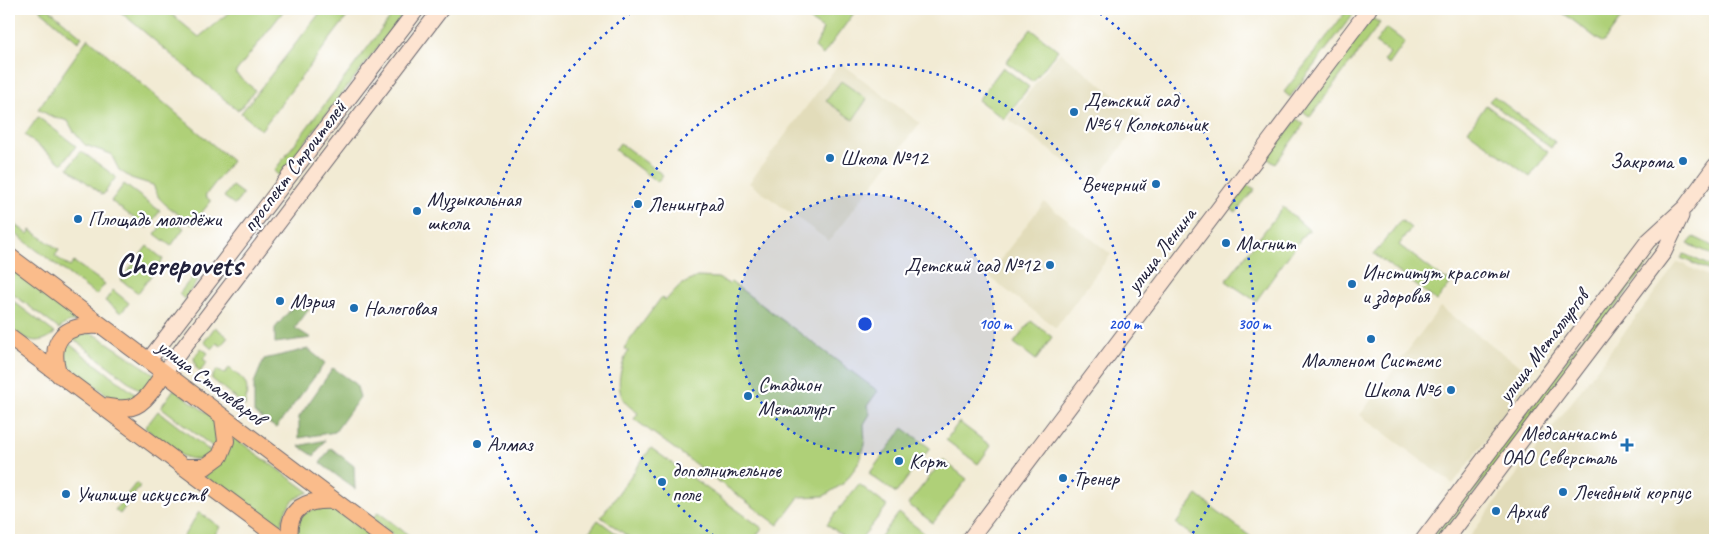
<svg xmlns="http://www.w3.org/2000/svg" width="1724" height="549" font-family="Caveat,sans-serif">
  <rect width="100%" height="100%" fill="#fff"/>
  <filter id="ink" filterUnits="userSpaceOnUse"><feTurbulence type="fractalNoise" baseFrequency=".02" numOctaves="2"/><feDisplacementMap in="SourceGraphic" scale="10" xChannelSelector="R" yChannelSelector="G"/><feConvolveMatrix kernelMatrix="1 2 1 2 8 2 1 2 1" color-interpolation-filters="sRGB"/></filter>
  <filter id="wash" filterUnits="userSpaceOnUse"><feTurbulence type="fractalNoise" baseFrequency=".0096" numOctaves="4" result="noise"/><feDisplacementMap in="SourceGraphic" scale="20" xChannelSelector="R" yChannelSelector="G"/><feGaussianBlur stdDeviation="1.12" result="paint"/><feColorMatrix in="noise" values="0 0 0 0 0 0 0 0 0 0 0 0 0 0 0 0 0 1.4 0 .05"/><feComposite in="paint" operator="in"/></filter>
  <g filter="url(#wash)">
    <rect width="100%" height="100%" fill="#f2ebd4"/>
    <path fill="#e2dcba" d="M1060,52L1144,118L1094,183L1008,119Z
      M840,62L920,123L829,241L749,183Z
      M1044,202L1111,254L1056,328L988,276Z
      M1678,262L1715,279V540H1467Z
      M1440,307L1534,376L1453,484L1360,415Z"/>
    <path fill="#afd078" stroke="#68795a" d="M39,9H49L82,37L78,42Z
      M117,9H165L199,37L233,9H285L235,73L255,90L241,108L237,110Z
      M314,9H353L261,130L241,113L319,14Z
      M397,9H407L279,176L274,171Z
      M811,9H857L823,55L815,48L823,29L808,19L806,10Z
      M1348,9H1357L1290,97L1284,92Z
      M1566,9H1628L1603,43L1563,13Z
      M1372,18L1380,23L1310,117L1303,111Z
      M1386,28L1405,42L1389,65L1384,61L1390,53L1375,43Z
      M1031,29L1058,50L1033,82L1006,62Z
      M88,38L232,161L205,196L211,201L192,225L165,204L159,198L153,185L131,178L119,170L111,154L85,145L74,132L68,121L61,119L54,118L38,109Z
      M1003,67L1029,87L1004,119L978,100Z
      M841,81L867,99L853,120L826,101Z
      M1494,96L1555,142L1551,148L1489,101Z
      M1486,105L1548,152L1530,177L1468,131Z
      M38,117L76,146L62,164L25,135Z
      M1297,119L1304,124L1275,164L1267,158Z
      M620,143L663,175L657,182L615,150Z
      M81,151L116,177L103,195L68,168Z
      M124,184L160,211L147,228L111,201Z
      M1247,185L1255,189L1236,212L1229,207Z
      M232,186L243,194L235,205L224,197Z
      M1283,207L1310,231L1305,233L1256,301L1226,281Z
      M9,213L15,218L12,222L28,234L31,230L59,250L55,256L70,267L74,262L105,284L96,295L9,229Z
      M168,216L184,228L171,246L155,234Z
      M1401,220L1411,228L1399,245L1444,279L1452,281L1437,301L1374,254Z
      M1694,237L1715,247V256L1688,244Z
      M1657,239L1663,244L1439,540H1430Z
      M147,246L163,259L138,293L121,280Z
      M1684,254L1715,268V273L1681,258Z
      M9,265L81,319L65,324L59,329L9,291Z
      M193,276L198,281L184,299L179,294Z
      M697,277L718,278L729,284L731,282L878,391L867,406L870,414L864,424L865,445L858,464L844,483L824,496L799,497L778,525L634,419L638,413C634,410 628,406 625,402C614,387 621,366 628,351L624,348L661,298L666,300L679,286Z
      M113,290L129,303L121,313L105,301Z
      M9,298L55,333C36,348 25,339 9,327Z
      M1031,321L1052,337L1036,360L1014,343Z
      M215,327L228,337L221,346L217,343L212,349L204,342Z
      M91,333L99,337L156,375L143,393L72,338L78,335Z
      M68,343L139,397L127,404L113,399L66,364L63,353Z
      M201,348L208,353L203,359L207,362L200,372L196,367L194,358Z
      M229,368C248,383 249,382 245,406L211,378L217,370L224,374Z
      M174,389L219,422L217,450L161,407Z
      M158,411L214,454C188,471 165,443 145,428Z
      M959,422L991,446L978,464L946,440Z
      M903,428L930,448L896,493L869,474Z
      M232,436L309,492C288,500 283,511 280,533L204,476Z
      M651,448L762,528L753,540H633L601,517Z
      M943,460L967,479L933,523L908,504Z
      M136,483L140,486L120,514L115,510Z
      M859,484L887,506L860,540H848L827,524Z
      M1197,495L1251,537L1249,540H1199L1176,524Z
      M331,506L377,540H297C293,512 308,510 331,506Z
      M199,512L220,527L211,540H181Z
      M378,512L415,540H400L373,519Z
      M899,513L925,534L920,540H878Z
      M598,520L625,540H586L584,539Z"/>
    <path fill="#8bb268" stroke="#566a52" d="M297,302L309,309L295,328L311,338L275,343V328Z
      M308,349L325,363L276,428L254,413V383L264,359Z
      M333,368L356,384L360,397L335,432L299,438V417Z
      M325,440L314,456L299,446Z
      M331,448L354,466L355,489L320,463Z"/>
  </g>
  <g filter="url(#ink)">
    <g fill="none" stroke-linecap="round" stroke-linejoin="round">
      <g stroke="#6b6871" stroke-width="17">
        <path id="secondary" d="M148,361L417,9
          M164,373L441,9
          M969,540L1369,9
          M1423,540L1648,241L1685,207L1715,166
          M1446,540L1664,252L1681,216"/>
      </g>
      <g stroke="#6b6871" stroke-width="18">
        <path id="primary" d="M9,256L387,540
          M9,337L282,540
          M59,375C47,339 65,324 100,326
          M102,406C110,407 118,409 126,408C144,408 155,385 164,373
          M183,467H205L220,456L226,441L223,418
          M290,540C286,507 306,499 335,501"/>
      </g>
      <use href="#secondary" stroke="#fde4d1" stroke-width="15"/>
      <use href="#primary" stroke="#fabc8b" stroke-width="16"/>
    </g>
  </g>
  <circle cx="865" cy="324" r="130" fill="#1d4ed8" fill-opacity=".12"/>
  <g fill="none" stroke="#1d4ed8" stroke-width="2.5" stroke-dasharray="2.5 5">
    <circle cx="865" cy="324" r="130"/>
    <path d="M720 540A260 260 0 1 1 1010 540"/>
    <path d="M541 539A389 389 0 0 1 636 9M1094 9A389 389 0 0 1 1189 539"/>
  </g>
  <g fill="#1f6fb2" stroke="#fff" stroke-width="2">
    <circle cx="1074" cy="112" r="5"/>
    <circle cx="830" cy="158" r="5"/>
    <circle cx="1683" cy="161" r="5"/>
    <circle cx="1156" cy="184" r="5"/>
    <circle cx="638" cy="204" r="5"/>
    <circle cx="417" cy="211" r="5"/>
    <circle cx="78" cy="219" r="5"/>
    <circle cx="1226" cy="243" r="5"/>
    <circle cx="1050" cy="265" r="5"/>
    <circle cx="1352" cy="284" r="5"/>
    <circle cx="280" cy="301" r="5"/>
    <circle cx="354" cy="308" r="5"/>
    <circle cx="1371" cy="339" r="5"/>
    <circle cx="1451" cy="390" r="5"/>
    <circle cx="748" cy="396" r="5"/>
    <circle cx="477" cy="444" r="5"/>
    <path d="M1624.5 437.5h5v5h5v5h-5v5h-5v-5h-5v-5h5z"/>
    <circle cx="899" cy="461" r="5"/>
    <circle cx="1063" cy="478" r="5"/>
    <circle cx="662" cy="482" r="5"/>
    <circle cx="1563" cy="492" r="5"/>
    <circle cx="66" cy="494" r="5"/>
    <circle cx="1496" cy="511" r="5"/>
  </g>
  <g text-anchor="middle" dominant-baseline="central" stroke-width="4.5" stroke-linejoin="round" paint-order="stroke">
    <g font-size="21" fill="#22223b" stroke="#fff" text-anchor="start">
      <text x="1084" y="100">Детский сад<tspan x="1084" dy="24">№64 Колокольчик</tspan></text>
      <text x="840" y="158">Школа №12</text>
      <text x="1673" y="161" text-anchor="end">Закрома</text>
      <text x="1146" y="184" text-anchor="end">Вечерний</text>
      <text x="427" y="199">Музыкальная<tspan x="427" dy="24">школа</tspan></text>
      <text x="648" y="204">Ленинград</text>
      <text x="88" y="219">Площадь молодёжи</text>
      <text x="1236" y="243">Магнит</text>
      <text x="1040" y="265" text-anchor="end">Детский сад №12</text>
      <text x="1362" y="272">Институт красоты<tspan x="1362" dy="24">и здоровья</tspan></text>
      <text x="290" y="301">Мэрия</text>
      <text x="364" y="308">Налоговая</text>
      <text x="1371" y="360" text-anchor="middle">Малленом Системс</text>
      <text x="758" y="384">Стадион<tspan x="758" dy="24">Металлург</tspan></text>
      <text x="1441" y="390" text-anchor="end">Школа №6</text>
      <text x="1616" y="433" text-anchor="end">Медсанчасть<tspan x="1616" dy="24">ОАО Северсталь</tspan></text>
      <text x="487" y="444">Алмаз</text>
      <text x="909" y="461">Корт</text>
      <text x="672" y="470">дополнительное<tspan x="672" dy="24">поле</tspan></text>
      <text x="1073" y="478">Тренер</text>
      <text x="1573" y="492">Лечебный корпус</text>
      <text x="76" y="494">Училище искусств</text>
      <text x="1506" y="511">Архив</text>
    </g>
    <g font-size="21" fill="#22223b" stroke="#fff">
      <text transform="translate(294 166) rotate(-53)">проспект Строителей</text>
      <text transform="translate(1161 250) rotate(-53)">улица Ленина</text>
      <text transform="translate(1543 346) rotate(-53)">улица Металлургов</text>
      <text transform="translate(211 382) rotate(37)">улица Сталеваров</text>
    </g>
    <g font-size="31" font-weight="bold" fill="#22223b" stroke="#fff">
      <text x="179" y="264">Cherepovets</text>
    </g>
  </g>
  <circle cx="865" cy="324" r="8" fill="#1d4ed8" stroke="#fff" stroke-width="2.5"/>
  <g font-size="15" text-anchor="middle" font-weight="bold" fill="#1d4ed8" stroke="#fff" stroke-width="4.5" stroke-linejoin="round" paint-order="stroke">
    <text x="995" y="329">100 m</text>
    <text x="1125" y="329">200 m</text>
    <text x="1254" y="329">300 m</text>
  </g>
  <rect width="1724" height="549" fill="none" stroke="#fff" stroke-width="30"/>
</svg>
